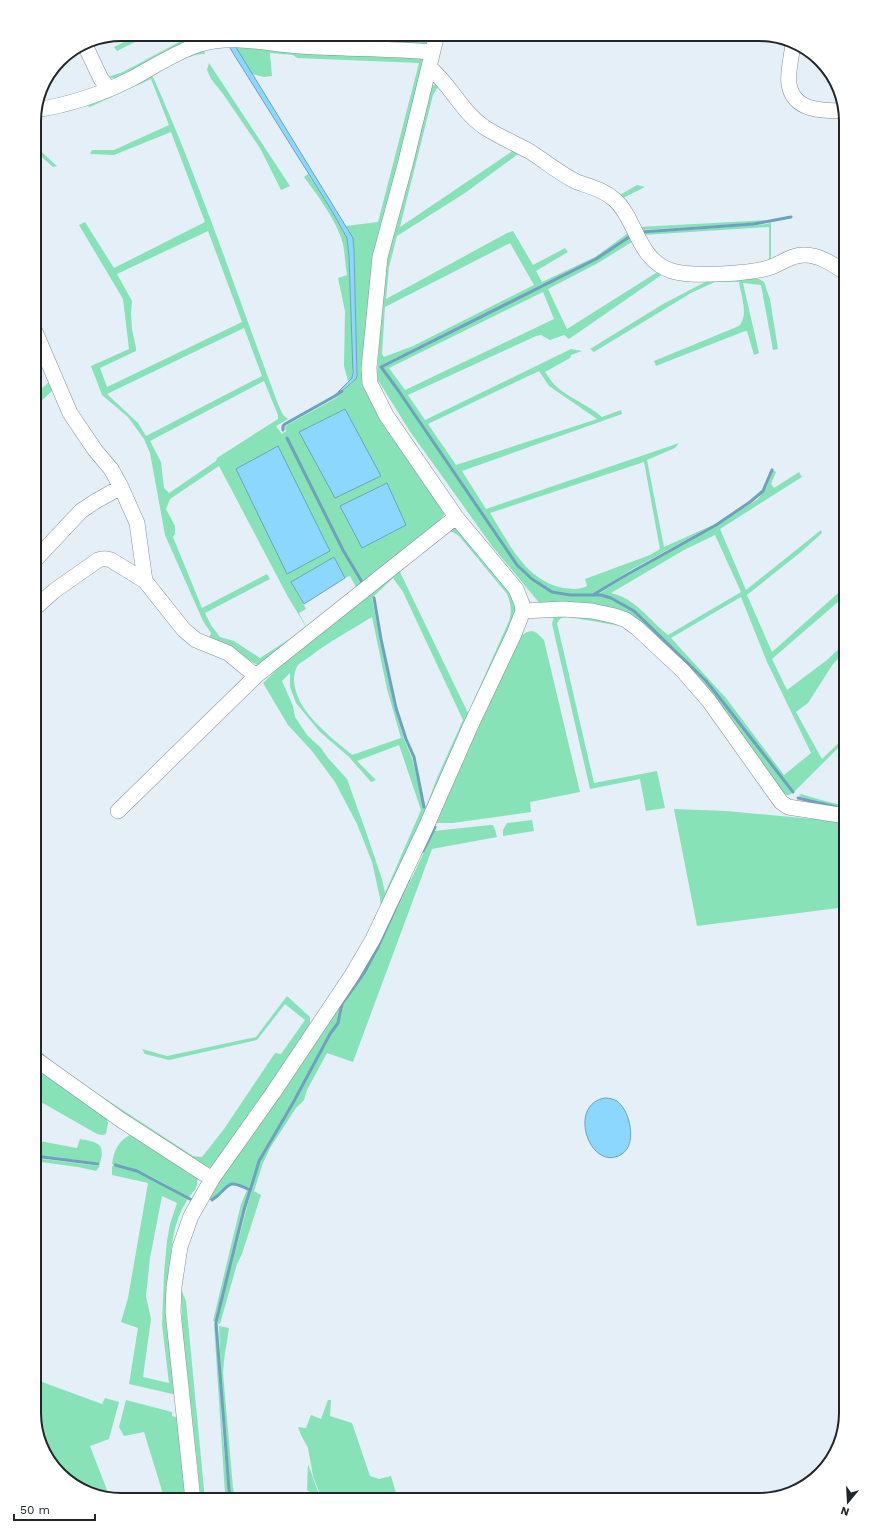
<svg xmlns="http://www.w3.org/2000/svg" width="880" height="1534" font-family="'Work Sans',sans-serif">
  <rect width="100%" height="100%" fill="#e5eff7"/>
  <path fill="#87e2b8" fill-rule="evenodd" d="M140,34H151L117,51L114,47Z
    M194,34H221L116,79L108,77L123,72Z
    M245,34H309V42Z
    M425,34H429C428,41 426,44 420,46L317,43L318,38L424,39Z
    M234,44L422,58L425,60L382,233L367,382L445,513C441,524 371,578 357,589L350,576L345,578L334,557L291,582L306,609L299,613L308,630L288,597L219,466L170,499L166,509L175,526V534L173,537L202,608L267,574L270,579L205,613L211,625L220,637L234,641L260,658L291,638L293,641L261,667L209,638L211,633L203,621L165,535L150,453L144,439L128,417L102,395L91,366L129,349L123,299L79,225L85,222L114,268L205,222L171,132L114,155L90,154L92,150H114L169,125L151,79L90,107L86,105L66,112L34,118V115L204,49L205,54C187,54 169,67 153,75V77C201,184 237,295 278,404L283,415L288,419L276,426L282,434L286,431L285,427L287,425L336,398L356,379L357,376L354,250L353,238L346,226L378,222L419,63L297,58L293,55L270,53L272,76L264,77L252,74ZM208,231L242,322L107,387L100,368L136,351V348L132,329L131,314L132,301L117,274ZM244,328L262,376L146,436L138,423L107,394ZM264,381L278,415V419L217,458L216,461L169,493L164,488L161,462L150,441ZM286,438H288L344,549L363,582L362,583L343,550Z
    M209,63L290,186L281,190L260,148L223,94L211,79L207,70Z
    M437,83L441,88L438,87L433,95L400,227L511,152L515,148L521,152L465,193L397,236L389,267L386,299L507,233L513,231L533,265L565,248L568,252L536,271L542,282L595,257L631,231L632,233L596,258L382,365L380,367L386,373L517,566L532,580L552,592L570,596H601L611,599L634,612L705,682L723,702L792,793L790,795H786L783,793L645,628L541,605L492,546L409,430L378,380L377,373L385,267L431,87ZM510,243L534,285L413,346L384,357L382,354L385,307Z
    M34,145L57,166L53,167L34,150Z
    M308,174L332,211L347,238L349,256L353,366L352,378L348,381L344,366L345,311L338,278L347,275C345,264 345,254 343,244C337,221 318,196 304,177Z
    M637,185L645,187L623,198L635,218L639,227L770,220L754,223L641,230L640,232L643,233L760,225L771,223V264L758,268L743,271L769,261V227L643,235C644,241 648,245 651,249C665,266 681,270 702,273C672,272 651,263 638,234C633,220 628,207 618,196Z
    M633,235L663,274L569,339L564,335L550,340L541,335L536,336L408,395L425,420L571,349L582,351L571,355L570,358L545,372C549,377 552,383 557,387C570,399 589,405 602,417L621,410L622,414L462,471L486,509L679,443L675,448L647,460L664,547L715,524L629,571L593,595L570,594L552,591L533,578L518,565L399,390L382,367L596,260ZM632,242H634L659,271L567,329L548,289L598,263ZM543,292L554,319L405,390L389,368ZM539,371L549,386L597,419L456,465L428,424ZM644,462L660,549L650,555L585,579L587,586C579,590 572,589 563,588C524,579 510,544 490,513Z
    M711,279H759L764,282L770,299L778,349L773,350L761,285L743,283L759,353L754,355L747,331H745L656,366L654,361L739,326C749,315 741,296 739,282H715L691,293L594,352L590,349L663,304Z
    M51,380L55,388L34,408V396Z
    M773,470L776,472L771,484L774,488L799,472L802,477L720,529L746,590L821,530L822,533L801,552L747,595L772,652L846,586V595L772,659L787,690L827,660L846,642V651L833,664L808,703L796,712L822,759L846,736V740L794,792L724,701L680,654L635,611L612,597L597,595L629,575L715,526L758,499L767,486ZM715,535L741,592L668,635C649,620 635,598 611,593L684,550ZM741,597L767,662L811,753L784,775L726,698L671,638Z
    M453,527L463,532L511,592L516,606L514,624L381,912L380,898L372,862L357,824L335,782L312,751L288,725L263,683L290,657L431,541L446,529ZM448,532H453L459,536L507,594C511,604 512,611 509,621L468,713L400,572L429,546ZM393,578L403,592L463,720L437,778L426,807L424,808L412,758L404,739L395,709L372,599L373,597ZM372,617L387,689L401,738L352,755C330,736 295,711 294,680C294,675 295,669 298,665C301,662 305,660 308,658C328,642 351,630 372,617ZM290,673V687L296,703L320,732L349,757L371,782L376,780L357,761L399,745L421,810L385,893L382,879L365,829L347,779L328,758L321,748L307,735L295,717L293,706L282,681Z
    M581,615L627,627L568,617L561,618L557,623L594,783L657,771L665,808L646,811L640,779L590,789L552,624L554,616Z
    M532,631L537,633L544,640L580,792L530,802L531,812L453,823H434L520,636L527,632Z
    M801,794L821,800L846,806V809L804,798L799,796Z
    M674,809L726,811L846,822V907L697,926Z
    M532,820L534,831L503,836V830L507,823Z
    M490,825H493L495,830L497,837L432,849L353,1062L327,1053L307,1090L304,1100L296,1108L270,1148L263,1163L254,1191L261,1195L242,1254L237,1264L220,1324L218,1323L217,1321L259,1161L294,1104L331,1034L339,1023L342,1011L343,1005L364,973L379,947L434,831Z
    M390,921L363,972L342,1004L339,1019L330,1034L291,1104L258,1160L249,1188C225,1177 229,1185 211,1200H207L288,1082Z
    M287,996L310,1017V1027L212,1168L196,1163L34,1052V1046L56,1065L95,1092L193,1156L202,1157L224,1129L275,1053L281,1054L305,1020L285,1004L257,1040L169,1060L145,1054L142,1049L167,1056L256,1037Z
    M34,1062L106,1116L108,1123L106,1134L102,1135L97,1134L34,1098Z
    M130,1135L197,1178C199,1186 193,1192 189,1197C164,1184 140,1167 112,1164C114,1151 118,1141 130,1135Z
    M80,1139C97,1142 106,1143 100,1163L34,1155V1140L77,1148Z
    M34,1158L100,1166L96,1171L78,1167L34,1161Z
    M112,1166C140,1168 164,1186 188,1199C165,1232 170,1286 172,1324C174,1348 175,1371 177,1395L129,1384L138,1328L121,1322L128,1298L148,1183L112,1175ZM162,1196L177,1203L170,1224L167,1241L164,1273L162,1325L169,1383L143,1377L151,1319L146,1296L150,1258Z
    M247,1190L249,1191L243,1210L216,1321H213L241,1204Z
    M181,1289L186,1301L205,1500H201L182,1325Z
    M214,1324L217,1325L222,1426L228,1490L230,1500H227L225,1494Z
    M219,1326L229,1328L224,1360L223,1373L233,1488L235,1500H232L229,1489L221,1375Z
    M34,1379L102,1404L105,1398L119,1402L109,1439L90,1446L110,1498L77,1487L66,1469L61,1471L43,1450L34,1413Z
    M126,1400L172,1412V1416L179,1418L188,1500H161L163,1494L144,1432L124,1436L119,1427Z
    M328,1400H331L330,1416L352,1423L370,1476L379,1479L391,1476L398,1500H322L313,1476L308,1448L301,1435L298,1427L306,1428L311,1415L321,1419Z
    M308,1464L321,1500H316L313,1494L307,1490Z"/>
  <path fill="#8cd7fd" stroke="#6ca2bd" d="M234,44L353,238L354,250L357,376L356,379L340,393L338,392L352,378L353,373L349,256L347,238L332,211L228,45Z
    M345,409L381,476L335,498L299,432Z
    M278,446L330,551L287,574L236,469Z
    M387,483L406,525L362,548L340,506Z
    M334,557L345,578L304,604L291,582Z
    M605,1098C610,1098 613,1099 617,1101C629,1110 635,1136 627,1149C624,1153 620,1156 615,1157C587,1164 569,1104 605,1098Z"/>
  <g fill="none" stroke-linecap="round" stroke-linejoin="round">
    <path stroke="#6ca2bd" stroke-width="3" d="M641,232L754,224L791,217
      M632,235L596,259L381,367L398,390L517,565L532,579L552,592L570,595H601L611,598L634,611L706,681L723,702L793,792
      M283,430V426L285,424L335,396L342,391
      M287,438L343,550L362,582
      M593,595L628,574L716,525L750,502L763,491L772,470
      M374,598L381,639L396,708L406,739L414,757L424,807
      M798,798L836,807
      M423,851L435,827
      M34,1156L98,1164
      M115,1165L137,1171L192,1200
      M212,1200C231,1187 224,1177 250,1190
      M232,1500L229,1490L216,1322L244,1210L259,1161L293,1103L330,1034L338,1023L342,1004L364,973L378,947L409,879"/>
    <g stroke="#889198" stroke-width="16">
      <path id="minor" d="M84,43L101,79L109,89
        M793,44C792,55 787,73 789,84C793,111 822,111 844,111
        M429,67C450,84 461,111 484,127C498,136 514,143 529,151C545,161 560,174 577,182C591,187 604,190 615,200C637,220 637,260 672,271C691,277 752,274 771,267C782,263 793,254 805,255C820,255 834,265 846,273
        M35,110C69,105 102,94 133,78C155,66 176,52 200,44C234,34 265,44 299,46C343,49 388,48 432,52
        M34,329L70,413L95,450L111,469L121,487L137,523L145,581L184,630L196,640L228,653L256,676
        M34,561L81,511L96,501L121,487
        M34,609L54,591L98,560C103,558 106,558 111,560L145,581
        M523,611L563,609L592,611L615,616L626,620L637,628L683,671L709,701L781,802L788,807L846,816
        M118,811L256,676L456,517
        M34,1058L121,1120L212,1179
        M193,1500L173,1312L174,1287L178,1260L180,1247L191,1216L212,1179L273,1093L352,975L373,939L426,827L470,727L514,634L523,611L522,604L516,589L456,517L386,415L370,383L369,368L380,257L405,165L437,34"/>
    </g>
    <use href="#minor" stroke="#fff" stroke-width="15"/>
  </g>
  <path d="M0 0H880V1534H0ZM121 41H759A80 80 0 0 1 839 121V1413A80 80 0 0 1 759 1493H121A80 80 0 0 1 41 1413V121A80 80 0 0 1 121 41Z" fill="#fff" fill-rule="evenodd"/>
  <path fill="none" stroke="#222629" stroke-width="2" d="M121 41H759A80 80 0 0 1 839 121V1413A80 80 0 0 1 759 1493H121A80 80 0 0 1 41 1413V121A80 80 0 0 1 121 41Z"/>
  <g transform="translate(848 1502) rotate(198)" stroke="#ffffff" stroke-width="3" paint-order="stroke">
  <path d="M0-3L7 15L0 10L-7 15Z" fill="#222629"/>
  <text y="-6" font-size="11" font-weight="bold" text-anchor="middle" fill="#222629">N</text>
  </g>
  <path d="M14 1514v6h81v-6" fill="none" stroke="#222629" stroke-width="2"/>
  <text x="20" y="1514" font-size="12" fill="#222629" stroke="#ffffff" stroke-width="3" paint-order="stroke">50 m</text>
</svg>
